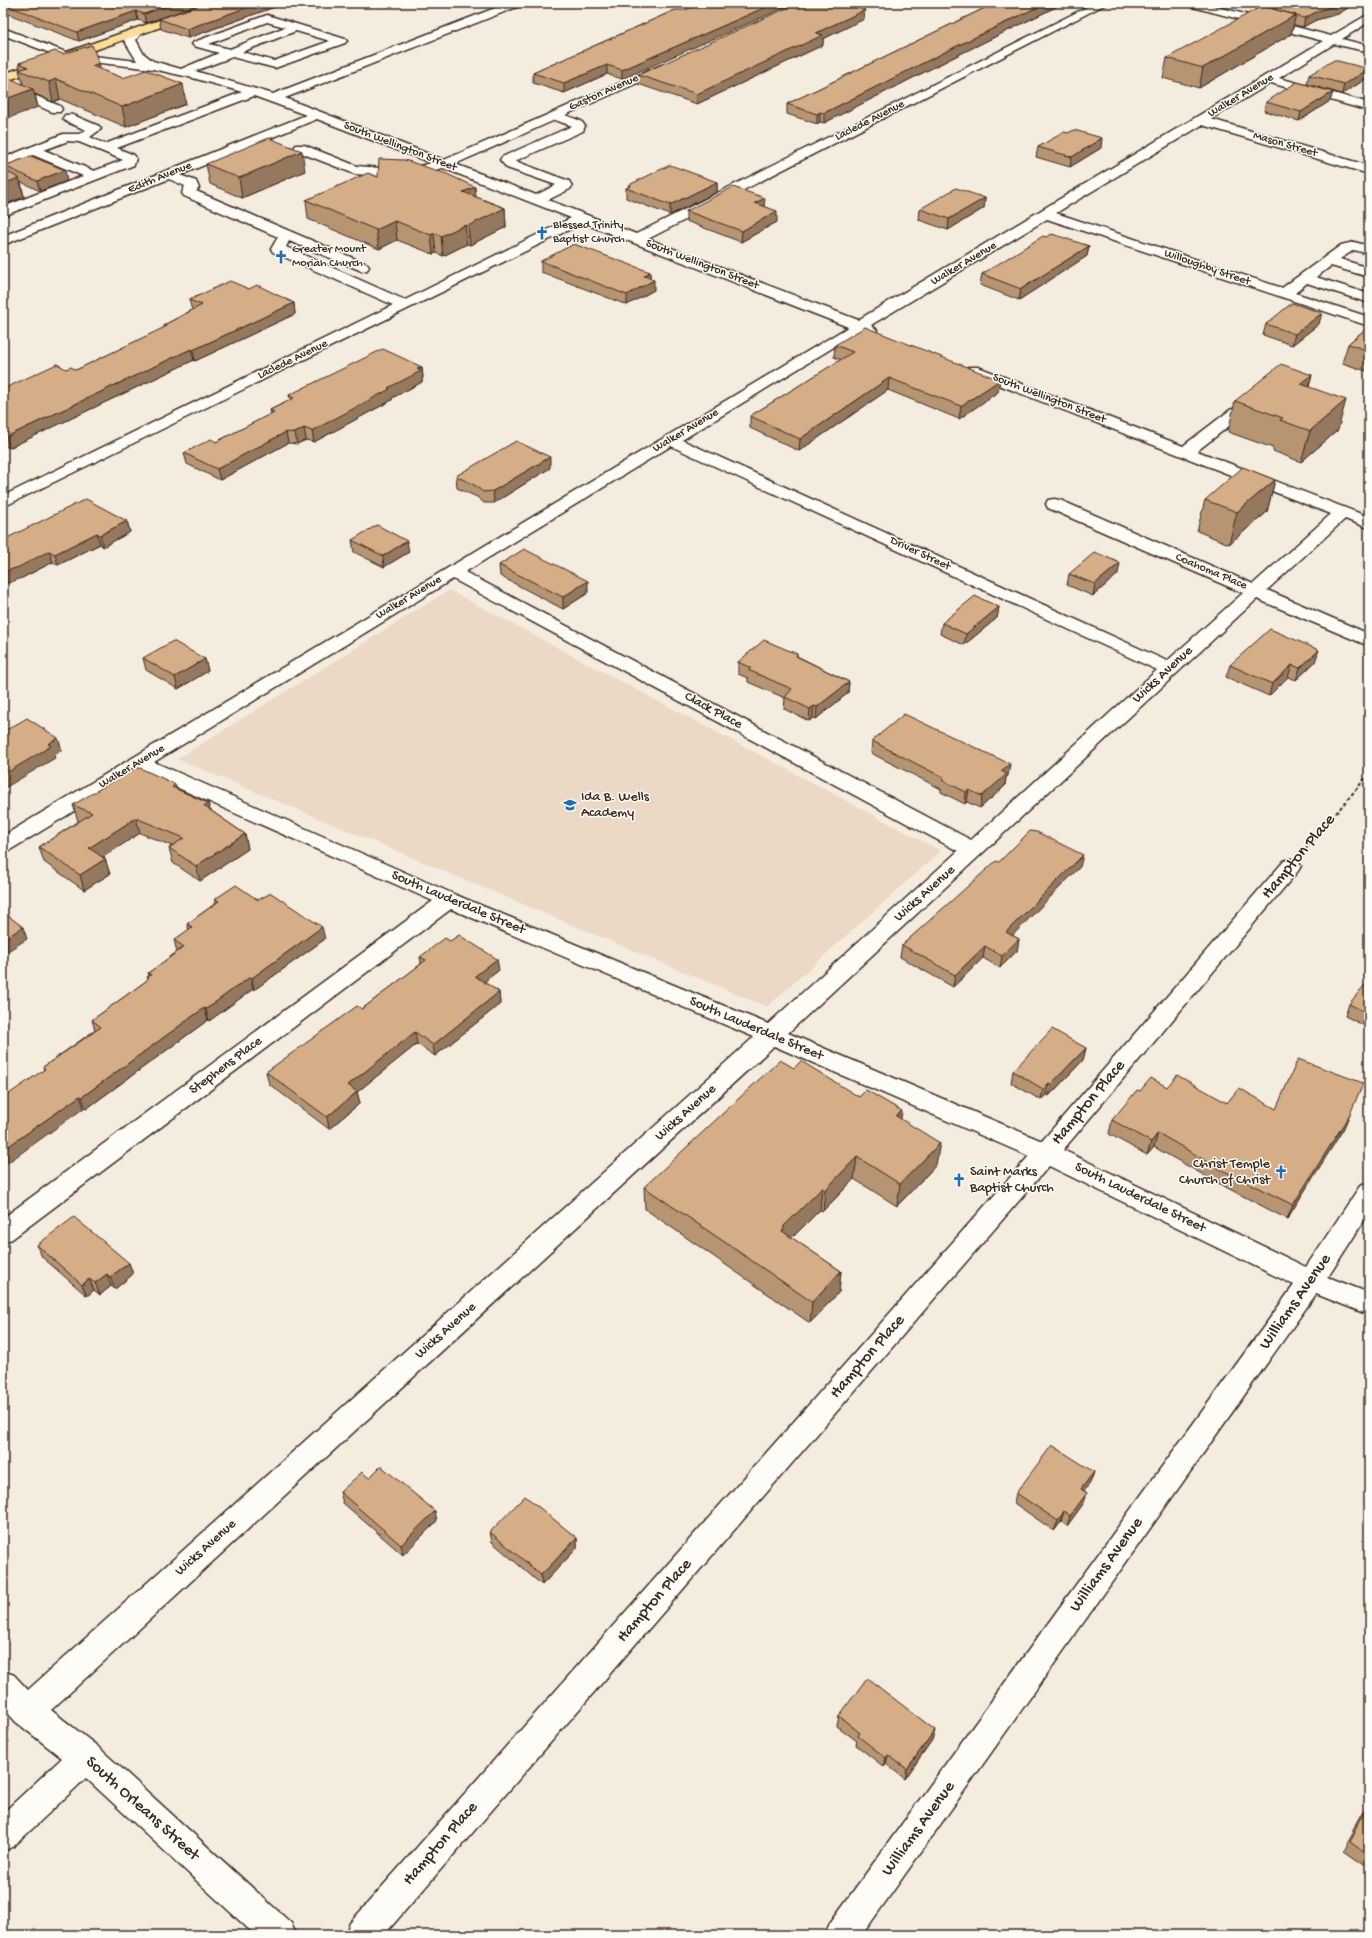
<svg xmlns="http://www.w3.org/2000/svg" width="1372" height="1938" font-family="'Gochi Hand',sans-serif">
  <rect width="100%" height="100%" fill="#f5ece0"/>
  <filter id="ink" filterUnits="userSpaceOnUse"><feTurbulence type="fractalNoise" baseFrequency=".025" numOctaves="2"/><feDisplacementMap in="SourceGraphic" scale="8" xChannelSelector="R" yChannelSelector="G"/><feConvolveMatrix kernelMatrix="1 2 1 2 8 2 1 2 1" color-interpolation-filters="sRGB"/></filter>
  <g filter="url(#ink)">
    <path fill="#ebd9c5" d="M449,590L941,851L767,1007L177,759Z"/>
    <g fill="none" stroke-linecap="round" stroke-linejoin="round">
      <g stroke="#3b2a1e" stroke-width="3">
        <path id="minor" d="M508,3H523L522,5L285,98L444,160L661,65H669L671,67L669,69L565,115L581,121L585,126L583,131L515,161L569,181L572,186L570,189L548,200L636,234L1095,3H1108L648,239L858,320L1323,41L1185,5L1184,3H1202L1331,36L1369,14V22L1342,39L1369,46V52L1334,44L1279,78L1369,103V111L1271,83L1211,119L1369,166V174L1202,125L1056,213L1282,288L1341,245L1354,242L1369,246V254L1354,250L1340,259L1369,268V277L1331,266L1316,277L1369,294V303L1307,283L1295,293L1369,317V326L1047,219L871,325L877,330L875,333L870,334L860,331L682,440L1167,661L1243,593L1048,508L1046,504L1048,500L1054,499L1060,500L1253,584L1331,514L968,373L965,370L968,367H978L1183,446L1230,410L1236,408L1242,410L1244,413L1242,416L1197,451L1369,517V528L1345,519L1267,590L1369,634V646L1257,599L788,1033L1042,1141L1284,861L1291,859L1298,861L1301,866L1298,871L1063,1150L1306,1267L1360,1186L1369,1183V1213L1328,1277L1369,1293V1315L1316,1294L862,1935H825L830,1923L1294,1285L1049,1166L384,1935H345L350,1923L1029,1156L774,1046L51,1710L97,1746L291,1923L296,1935H255L86,1778L14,1846L3,1851V1813L62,1758L16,1722L3,1708V1671L14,1675L28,1690L754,1037L451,909L12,1239L3,1242V1218L433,901L140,771L10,850L3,852V836L848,327L583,223L3,507V496L393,305L273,252L271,249L278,237L184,196L182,193L185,186L169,179L3,245V236L306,115L254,96L117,148L134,155L136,158L134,165L3,216V207L83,176L33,155L3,166V158L63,134H79L86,130L65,121L63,118L65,115H73L99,126L101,129L90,137L105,144L242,92L193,78L153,69L66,59L3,35V28L68,53L137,61L124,40L132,30L136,29L142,32L136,40L143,53L153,61L181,69L219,53L194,46L192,44L194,42L267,15L345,39L347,41L345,43L275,68L232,57L195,71L273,94ZM267,22L285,27L230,49L209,44ZM296,31L330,41L274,61L242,52ZM317,119L431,163L404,170L357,166L304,145H296L294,148L296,151L355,174L404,178L443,168L571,218L405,300L286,247L289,241L362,271L367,270L369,267L367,264L196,191L199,188L196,181L180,175ZM555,120L572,126L502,157L500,160L507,168L556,185L536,195L455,164ZM68,141L79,142L123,160L94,171L44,150ZM671,446L1157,670L971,840L465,572ZM453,579L958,851L768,1024L456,895L154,762Z
          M3,82L60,106L62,109L60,112H52L3,90Z"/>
      </g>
      <g stroke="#3b2a1e" stroke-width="3">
        <path id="major" d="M209,3H225L224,5L3,82V74Z"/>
      </g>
      <path stroke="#3b2a1e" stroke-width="2" stroke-dasharray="3.5 2.5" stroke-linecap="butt" d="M1305,850L1369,774"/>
      <use href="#minor" fill="#fdfcf7" fill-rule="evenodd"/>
      <use href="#major" fill="#fcde96" fill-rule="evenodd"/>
    </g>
    <path fill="#b79573" stroke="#3b2a1e" d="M3,3L90,4L204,3L146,23L138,20L79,41L3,12Z
      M299,3H331L316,9Z
      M995,3H1064L958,55L824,123L820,122L817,124L787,114V104Z
      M1284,3H1356L1338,14L1316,20L1303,27L1294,25L1291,34L1199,88L1163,78L1167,58L1273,9Z
      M283,4L188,38L161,29L159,19Z
      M675,10L622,79L607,74L564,93L533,83V73Z
      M864,19L823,39V45L697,104L638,84V75Z
      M63,54L99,63L100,69L186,104L126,127L60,99L53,102L35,94L38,107L23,84L19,70L20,69L19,63Z
      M1309,75L1366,79L1342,94L1307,84Z
      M1333,92L1330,101L1299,121L1264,111L1266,102Z
      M1068,133L1101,148L1070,167L1036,157L1038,147Z
      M206,164L305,171L242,198L210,184Z
      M4,166L67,181L40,191L21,182L24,197L3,205V170L6,171Z
      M378,177L476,197L505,208L506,227L470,245L467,244L443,256L436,253L433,254L397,240L379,249L308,219L306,200Z
      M717,182V192L670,215L626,198V188L629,187V185Z
      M985,198L984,208L948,230L919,220L920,209Z
      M764,207L777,222L741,242L686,221V211Z
      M1089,246L1087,256L1019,300L980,285L982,274Z
      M541,261L650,272V278L654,290L627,305L541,272Z
      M249,289L294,303L295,314L195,361L194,360L9,448L3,445V389L66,369L76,370L164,328V325L192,310L189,300Z
      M1266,324H1319L1292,345L1263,335Z
      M1369,326V369L1366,371L1342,363L1348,344Z
      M835,345L998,392L959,419L888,390L799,451L750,428V416L841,360L834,357Z
      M422,367L423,378L422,379V382L392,398V400L314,442L306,440L297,444L288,443L220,480L187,464L184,453L216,442L271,414L270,410L290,400L289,395Z
      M1312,375L1309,386L1338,430L1301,462L1273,451V448L1228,432L1235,401Z
      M550,468L494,503H484L477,497L457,488L456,476Z
      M1275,480L1267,512L1229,544L1197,531L1205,500Z
      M127,521L130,532L103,547L100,544L58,565L53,562L22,578L3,540Z
      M352,540L409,552L384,567L354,552Z
      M499,565L588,593L563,609L500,576Z
      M1069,574H1118L1093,596L1067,585Z
      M999,607L997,618L964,645L940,634L942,623Z
      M797,654V656L849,682L848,693L816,719L813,718L809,721L784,709L785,698L748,682V678L738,674V662Z
      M143,658L205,659L208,671L178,689L146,670Z
      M1315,662L1296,680L1288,677L1269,696L1226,677L1230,665Z
      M872,741L1008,776L1006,777L1005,786L980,808L967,802L965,804L941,792V789L871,753Z
      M177,789L208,803L210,810L245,834L248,849L200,881L173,863L169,848L172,846L140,833L103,857L105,859L110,874L84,890L44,862L39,847L79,821H78L73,805Z
      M999,862L1080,867L1012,935L1019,939L1017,951L1000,968L983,958L953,987L900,957L902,945Z
      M215,899L258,900L325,939L254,990L253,989L209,1021L208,1020L86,1109L44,1070L43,1067L95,1030L92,1020L146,981L148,979L147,977L149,976L148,973L177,952L174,940L189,930L187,924L216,903Z
      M420,957L499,970L484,982L499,992L500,1004L435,1056L417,1044L357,1092L360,1103L329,1129L269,1084L266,1072L362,1009L421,964Z
      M1369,982V1028L1345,1016L1349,1004Z
      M1086,1048L1083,1060L1049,1096L1046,1095L1041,1100L1011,1083L1013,1071Z
      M794,1068L859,1097L900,1119L936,1165L897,1206L854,1179L823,1211L820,1210L792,1238L841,1271L839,1292L810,1323L645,1209L644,1187Z
      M1140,1091L1276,1109L1344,1128L1287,1219L1216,1182L1154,1147L1147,1155L1109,1134L1112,1120Z
      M37,1245L129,1263L133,1274L115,1289L111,1286L100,1295L94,1290L87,1296L42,1257Z
      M1094,1472L1090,1483L1084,1491L1087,1493L1083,1504L1067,1526L1061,1522L1054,1531L1014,1503L1016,1493Z
      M369,1478L437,1521L403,1555L343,1503L340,1492Z
      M490,1532L577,1538V1548L542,1585L492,1542Z
      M839,1716L935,1730L932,1740L905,1779L886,1764L884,1767L856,1745L857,1741L837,1726Z
      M1369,1806V1869L1343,1851L1366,1810Z"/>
    <path fill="#95795e" stroke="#3b2a1e" d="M176,3H204L146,23L144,14Z
      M259,3H283V4L188,38L187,29Z
      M315,3H331L316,9Z
      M775,3H795L622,79V70Z
      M1046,3H1064L958,55L824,123V113L959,45Z
      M1343,3H1356L1338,14L1316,20L1303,27L1305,18L1318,11Z
      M865,10L864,19L823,39V45L697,104V94L816,33Z
      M136,11L138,20L79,41L77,32Z
      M1296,15L1291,34L1199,88L1203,68Z
      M99,63L103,83L92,66Z
      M607,65V74L564,93V83Z
      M1369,69L1366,79L1342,94L1344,84Z
      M56,79L60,99L53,102L49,82Z
      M183,84L186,104L126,127L122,107Z
      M33,89L38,107L3,120V100Z
      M1333,92L1330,101L1299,121L1301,112Z
      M820,112V122L817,124V114Z
      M1102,138L1101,148L1070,167L1072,157Z
      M302,151L305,171L242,198L239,178Z
      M65,170L67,181L40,191L37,181Z
      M19,178L24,197L3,205V184Z
      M717,182V192L670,215V205Z
      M475,187L477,205L463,192Z
      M765,198L764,208L755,203Z
      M985,198L984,208L948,230L949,219Z
      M505,208L506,227L470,245L468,226Z
      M777,211V222L741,242L742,231Z
      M395,221L397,240L379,249L376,230Z
      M465,225L467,244L443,256L441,236Z
      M434,233L436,253L433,254L431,235Z
      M1089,246L1087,256L1019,300L1021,289Z
      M650,272V282L654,280V290L627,305V295L644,276Z
      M294,303L295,314L195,361L193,350Z
      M1322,313L1319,324L1292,345L1295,334Z
      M191,349L194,360L9,448L6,437Z
      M1369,362V369L1366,371Z
      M422,367L423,378L422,379V382L392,398V400L314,442L312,431Z
      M1312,375L1304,405L1301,384Z
      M889,378L888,390L799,451L800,439Z
      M1000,380L998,392L959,419L961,406Z
      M1346,400L1338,430L1301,462L1310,431Z
      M304,428L306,440L297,444L295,433Z
      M286,432L288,443L220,480L217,469Z
      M550,457V468L494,503L493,491Z
      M1275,480L1267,512L1229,544L1237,512Z
      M127,521L130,532L103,547L100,535Z
      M97,533L100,544L58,565L55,554Z
      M407,541L409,552L384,567L383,556Z
      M49,551L53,562L22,578L3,585V572Z
      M1120,563L1118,574L1093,596L1095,584Z
      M588,581V593L563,609V597Z
      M999,607L997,618L964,645L966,634Z
      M1319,650L1315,662L1296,680L1300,668Z
      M205,659L208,671L178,689L175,677Z
      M1292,665L1288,677L1269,696L1272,684Z
      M849,682L848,693L816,719L817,707Z
      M814,706L813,718L809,721L810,709Z
      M58,738L62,750L54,755L55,758L3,789V775L48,744Z
      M1010,764L1008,776L1006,777L1005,786L980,808L982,796L1001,771Z
      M175,784L179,799L172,787Z
      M969,790L967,802L965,804L966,792Z
      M208,803L212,818L204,806Z
      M136,818L140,833L94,863L89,848Z
      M245,834L248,849L200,881L196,866Z
      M1083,855L1080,867L1004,944L1006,932Z
      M105,859L110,874L84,890L80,875Z
      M23,927L27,939L3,954V940Z
      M322,927L325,939L254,990L252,978Z
      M1019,939L1017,951L1000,968L1002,956Z
      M985,946L983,958L953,987L955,975Z
      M497,959L499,970L476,988L475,976Z
      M250,977L253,989L209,1021L206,1009Z
      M499,992L500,1004L435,1056L433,1045Z
      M204,1008L208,1020L86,1109L82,1097Z
      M415,1032L417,1044L351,1097L348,1085Z
      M1086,1048L1083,1060L1049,1096L1051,1084Z
      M1049,1083L1046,1095L1041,1100L1043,1089Z
      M357,1092L360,1103L329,1129L327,1117Z
      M80,1096L84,1108L3,1166V1150Z
      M902,1111L899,1133L896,1116Z
      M1350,1114L1344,1128L1287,1219L1293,1205Z
      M1158,1133L1154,1147L1147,1155L1151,1142Z
      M940,1143L936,1165L897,1206L900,1184Z
      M857,1157L854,1179L823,1211L825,1190Z
      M822,1188L820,1210L783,1247L782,1231L783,1227Z
      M129,1263L133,1274L115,1289L110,1277Z
      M841,1271L839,1292L810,1323L812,1302Z
      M107,1274L111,1286L100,1295L95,1283Z
      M89,1279L94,1290L87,1296L82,1285Z
      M1094,1472L1090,1483L1078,1500L1081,1489Z
      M1087,1493L1083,1504L1067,1526L1070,1516Z
      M435,1511L437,1521L403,1555L401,1545Z
      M1064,1511L1061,1522L1054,1531L1058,1521Z
      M577,1538V1548L542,1585L541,1575Z
      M935,1730L932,1740L905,1779L907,1769Z
      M888,1755L886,1764L884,1767L886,1758Z"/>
    <path fill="#d5ad86" stroke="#3b2a1e" d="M3,3H88L90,4L93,3H176L144,14L136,11L77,32L3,4Z
      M206,3H259L187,29L159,19Z
      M702,3H775L622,70L607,65L564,83L533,73L675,10H685Z
      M798,3H840L865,10L816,33L823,35L697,94L638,75Z
      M995,3H1046L959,45L824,113L820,112L817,114L787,104Z
      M1284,3H1343L1340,4L1318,11L1305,18L1296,16V15L1273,9Z
      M1262,6L1296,15L1203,68L1167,58Z
      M92,45L99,63L92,66L123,78L146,70L183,84L122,107L56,79L49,82L19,70L28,67L19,63L55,51L63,54Z
      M1334,60L1369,69L1344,84L1309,75Z
      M5,76L33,89L3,100V77Z
      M1297,82L1333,92L1301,112L1266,102Z
      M1074,130L1102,138L1072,157L1038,147L1064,132L1068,133Z
      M269,138L302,151L239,178L206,164Z
      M31,156L65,170L37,181L4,166Z
      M379,159L405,160L447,174L475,187L463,192L505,208L468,226L465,225L441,236L434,233L431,235L395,221L376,230L306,200L368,173L378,177Z
      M670,165L717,182L670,205L626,188L631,186L629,185Z
      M3,170L19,178L3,184Z
      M733,187L765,198L755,203L777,211L742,231L686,211Z
      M956,188L985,198L949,219L920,209Z
      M1052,234L1089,246L1021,289L982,274L1043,236L1046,237Z
      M574,244L650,272L644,276L654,280L627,295L541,261Z
      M230,281L249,289L257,285L294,303L193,350L191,349L6,437L3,435V389L57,364L66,369L71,367L76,370L167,326L164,325L202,305L189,300Z
      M1292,303L1322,313L1295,334L1266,324Z
      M1369,326V351L1348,344Z
      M865,327L1000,380L961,406L889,378L800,439L750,416L853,352L835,345Z
      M383,349L422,367L417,369L421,371L388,388L390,389L312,431L304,428L295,433L286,432L217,469L184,453L211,439L216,442L274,412L270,410L294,398L289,395Z
      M1281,364L1312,375L1301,384L1346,400L1310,431L1280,420L1283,418L1235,401Z
      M516,441L550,457L493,491L483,492L476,486L456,476Z
      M1243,467L1275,480L1237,512L1205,500Z
      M86,499L127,521L100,535L97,533L55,554L49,551L19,567L3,572V540Z
      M377,525L407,541L383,556L352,540Z
      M524,549L588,581L563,597L499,565Z
      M1095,552L1120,563L1095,584L1069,574Z
      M975,596L999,607L966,634L942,623Z
      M1270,629L1319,650L1300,668L1292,665L1272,684L1230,665Z
      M764,640L797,654L796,656L849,682L817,707L814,706L810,709L785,697L792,689L748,670L751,668L738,662Z
      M173,641L205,659L175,677L143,658Z
      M904,714L1010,764L1001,771L1007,774L982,796L969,790L966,792L942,780L944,778L872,741Z
      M27,718L58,738L48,744L51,746L3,775V732Z
      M140,768L175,784L172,787L208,803L204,806L245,834L196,866L169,848L184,838L136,818L89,848L105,859L80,875L39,847L92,813L73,805L126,773L127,769Z
      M1030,831L1037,832L1083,855L1006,932L1019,939L1002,956L985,946L955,975L902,945L996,861L999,862Z
      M236,885L258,900L271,893L322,927L252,978L250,977L206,1009L204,1008L82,1097L80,1096L3,1150V1098L45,1069L43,1067L101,1027L92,1020L146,981L149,978L147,977L151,975L148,973L184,947L174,940L192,927L187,924L219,901L215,899Z
      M3,912L23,927L3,940Z
      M459,935L497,959L475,976L499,992L433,1045L415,1032L348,1085L357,1092L327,1117L266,1072L357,1006L362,1009L426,960L420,957L445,938L450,941Z
      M1368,981L1369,982V1014L1349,1004Z
      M1052,1029L1086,1048L1051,1084L1049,1083L1043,1089L1013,1071Z
      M1298,1059L1363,1083L1350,1114L1293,1205L1220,1169L1158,1133L1151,1142L1112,1120L1137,1090L1140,1091L1151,1078L1167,1087L1177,1075L1227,1103L1239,1088L1276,1109Z
      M780,1060L794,1068L801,1061L859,1097L866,1090L902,1111L896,1116L940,1143L900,1184L857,1157L825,1190L822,1188L783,1227L785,1228L782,1231L841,1271L812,1302L644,1187Z
      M74,1217L129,1263L110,1277L107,1274L95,1283L89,1279L82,1285L37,1245Z
      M1052,1445L1094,1472L1081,1489L1087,1493L1070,1516L1064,1511L1058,1521L1016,1493Z
      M381,1466L435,1511L401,1545L340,1492L362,1472L369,1478Z
      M525,1496L577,1538L541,1575L490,1532Z
      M867,1678L935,1730L907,1769L888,1755L886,1758L858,1736L860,1733L839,1716Z
      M1369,1807V1856L1350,1842Z"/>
  </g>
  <defs>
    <g id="church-bare" transform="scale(1.08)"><path d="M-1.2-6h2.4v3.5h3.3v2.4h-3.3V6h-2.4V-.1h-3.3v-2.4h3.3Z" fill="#1f6fb2" stroke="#fdfcf7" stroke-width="2.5" paint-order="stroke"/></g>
    <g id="school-bare" transform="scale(1.08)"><path d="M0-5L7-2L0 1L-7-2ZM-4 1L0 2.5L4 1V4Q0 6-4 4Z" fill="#1f6fb2" stroke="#fdfcf7" stroke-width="2.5" paint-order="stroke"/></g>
  </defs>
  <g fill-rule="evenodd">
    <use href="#church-bare" x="542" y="233"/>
    <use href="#church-bare" x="281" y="257"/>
    <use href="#school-bare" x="570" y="805"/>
    <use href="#church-bare" x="1281" y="1172"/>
    <use href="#church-bare" x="959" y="1180"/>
  </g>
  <g text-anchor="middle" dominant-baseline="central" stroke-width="3" stroke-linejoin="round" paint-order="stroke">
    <g font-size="12" fill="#3b2a1e" stroke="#fdfcf7">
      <text transform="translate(604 93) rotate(-24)">Gaston Avenue</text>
      <text transform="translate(1241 96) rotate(-31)">Walker Avenue</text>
      <text transform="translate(870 121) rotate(-27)">Laclede Avenue</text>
      <text transform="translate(1285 145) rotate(16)">Mason Street</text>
      <text transform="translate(400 147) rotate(21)">South Wellington Street</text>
      <text transform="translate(160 178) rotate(-22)">Edith Avenue</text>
      <text transform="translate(964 264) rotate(-31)">Walker Avenue</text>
      <text transform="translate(702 265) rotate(21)">South Wellington Street</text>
      <text transform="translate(1207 268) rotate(19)">Willoughby Street</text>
      <text transform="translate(293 360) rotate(-26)">Laclede Avenue</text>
      <text transform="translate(1049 399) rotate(21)">South Wellington Street</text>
      <text transform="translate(686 431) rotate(-31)">Walker Avenue</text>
      <text transform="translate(920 554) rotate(25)">Driver Street</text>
      <text transform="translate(1211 572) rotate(23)">Coahoma Place</text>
      <text transform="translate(409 598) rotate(-31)">Walker Avenue</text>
      <text transform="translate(132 767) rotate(-31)">Walker Avenue</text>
    </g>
    <g font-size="12" fill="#3b2a1e" stroke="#fdfcf7" text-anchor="start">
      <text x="553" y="226">Blessed Trinity<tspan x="553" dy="14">Baptist Church</tspan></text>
      <text x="292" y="250">Greater Mount<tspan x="292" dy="14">Moriah Church</tspan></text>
    </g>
    <g font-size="14" fill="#3b2a1e" stroke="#fdfcf7">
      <text transform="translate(1163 675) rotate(-43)">Wicks Avenue</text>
      <text transform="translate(713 711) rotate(28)">Clack Place</text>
      <text transform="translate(925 894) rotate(-42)">Wicks Avenue</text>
      <text transform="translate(458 903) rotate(23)">South Lauderdale Street</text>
      <text transform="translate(756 1029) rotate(23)">South Lauderdale Street</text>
      <text transform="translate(226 1066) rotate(-37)">Stephens Place</text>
      <text transform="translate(686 1113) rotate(-42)">Wicks Avenue</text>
      <text transform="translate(1140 1198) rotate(26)">South Lauderdale Street</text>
      <text transform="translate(446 1331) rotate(-42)">Wicks Avenue</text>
      <text transform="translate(206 1548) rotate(-42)">Wicks Avenue</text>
    </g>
    <g font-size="14" fill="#3b2a1e" stroke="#fdfcf7" text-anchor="start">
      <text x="581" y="797">Ida B. Wells<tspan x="581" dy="16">Academy</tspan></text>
      <text x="1270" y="1164" text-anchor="end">Christ Temple<tspan x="1270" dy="16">Church of Christ</tspan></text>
      <text x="970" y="1172">Saint Marks<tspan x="970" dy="16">Baptist Church</tspan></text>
    </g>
    <g font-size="17" fill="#3b2a1e" stroke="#fdfcf7">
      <text transform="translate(1299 857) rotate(-50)">Hampton Place</text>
      <text transform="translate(1089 1103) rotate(-50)">Hampton Place</text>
      <text transform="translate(1296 1302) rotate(-55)">Williams Avenue</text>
      <text transform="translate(868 1357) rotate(-49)">Hampton Place</text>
      <text transform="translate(1107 1565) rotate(-54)">Williams Avenue</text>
      <text transform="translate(655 1601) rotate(-49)">Hampton Place</text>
      <text transform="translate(142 1809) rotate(42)">South Orleans Street</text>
      <text transform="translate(919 1829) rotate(-54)">Williams Avenue</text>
      <text transform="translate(441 1844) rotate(-49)">Hampton Place</text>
    </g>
  </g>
  <rect width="1372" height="1938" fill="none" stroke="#fdfcf7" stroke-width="16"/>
  <rect x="8" y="8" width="1356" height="1922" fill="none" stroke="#3b2a1e" stroke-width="1.5" filter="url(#ink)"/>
</svg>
